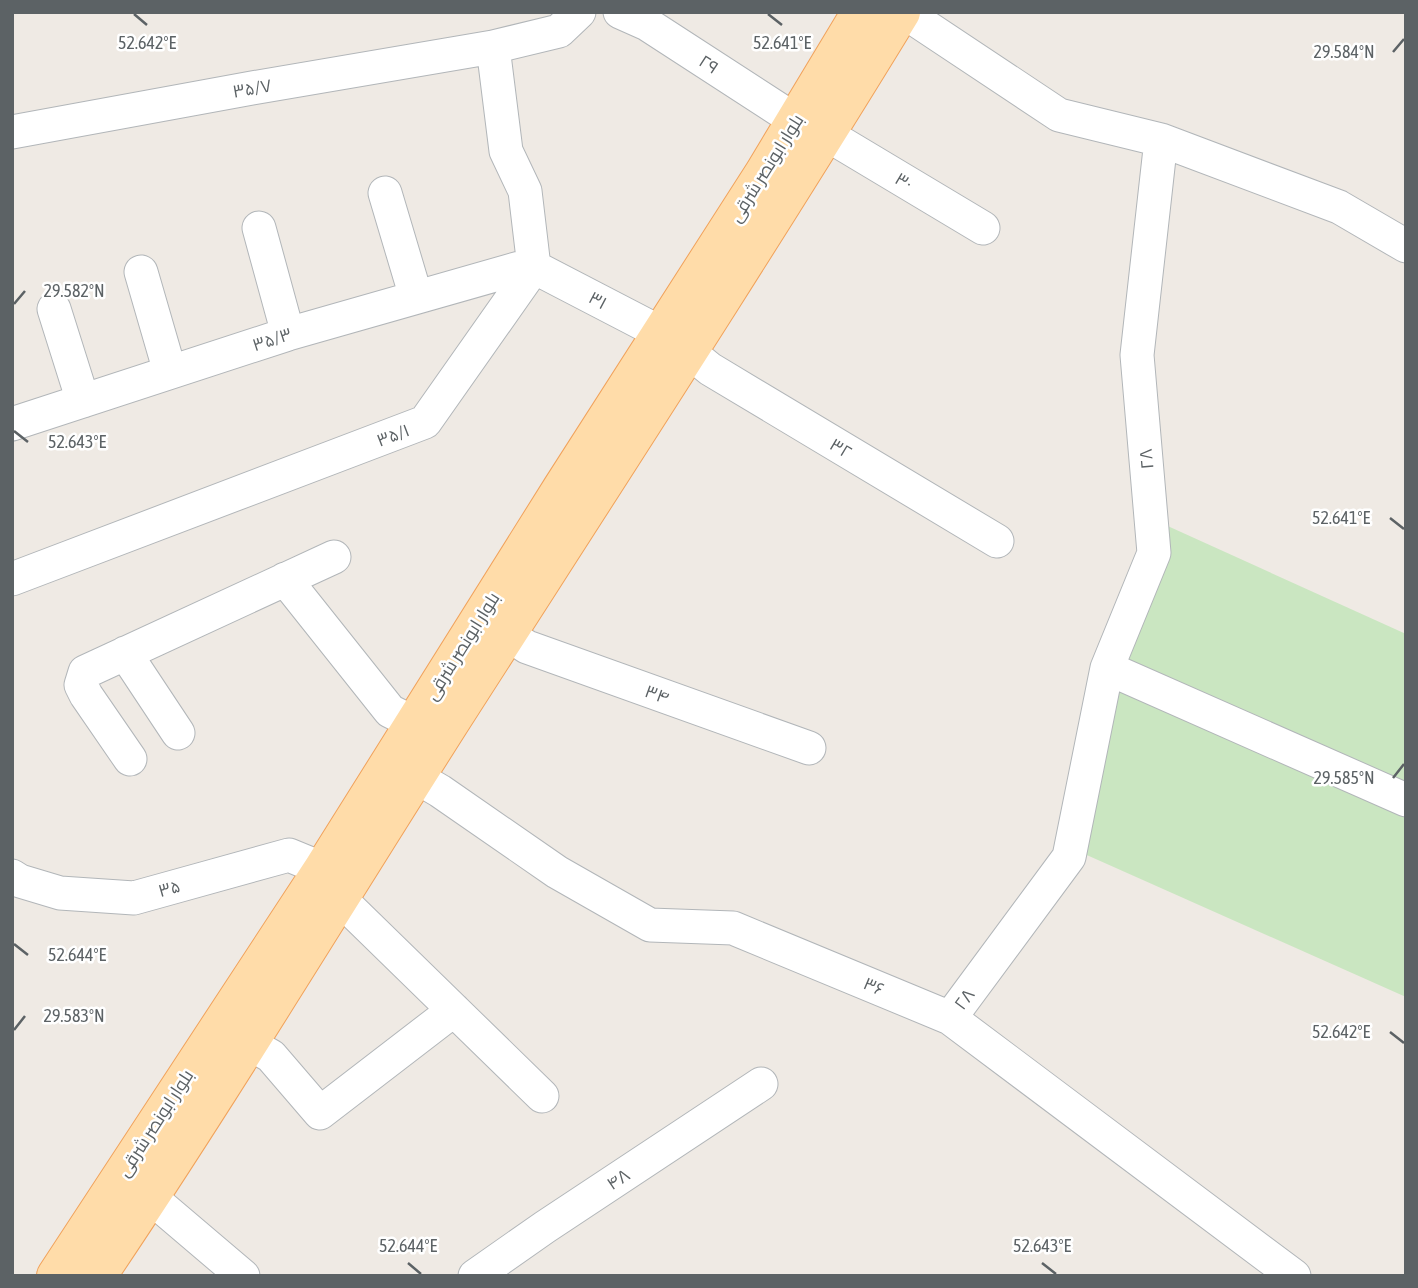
<svg xmlns="http://www.w3.org/2000/svg" width="1418" height="1288" font-family="'Asap Condensed',Cairo,sans-serif">
  <rect width="100%" height="100%" fill="#efeae4"/>
  <path fill="#cae6c1" d="M1150,518L1406,634V997L1071,848Z"/>
  <g fill="none" stroke-linecap="round" stroke-linejoin="round">
    <g stroke="#b2b6b9" stroke-width="35">
      <path id="minor" d="M620,12L647,24L795,120
        M904,12L1059,115L1161,140L1137,355L1154,553L1107,668L1069,857L950,1018
        M12,132L252,88L493,47L559,31L579,12
        M826,134L983,228
        M1161,140L1339,207L1406,246
        M385,193L416,297
        M259,228L288,334
        M141,272L170,372
        M54,309L83,401
        M688,351L710,369L997,541
        M12,424L288,334L523,267H534L661,333
        M12,579L425,422L534,267L525,191L506,151L493,47
        M285,579L390,711L414,723
        M507,634L527,647L809,748
        M125,653L178,733
        M1107,668L1406,800
        M130,759L86,695L81,685L85,672L334,557
        M416,777L440,791L557,872L650,925L733,928L950,1018L1294,1276
        M12,876L20,881L60,893L134,898L289,855L323,869
        M339,898L542,1096
        M248,1043L271,1056L320,1113L454,1010
        M150,1197L243,1276
        M475,1276L545,1227L761,1084"/>
    </g>
    <g stroke="#f1a25b" stroke-width="40">
      <path id="major" d="M56,1276L323,869L562,488L764,173L861,12
        M97,1276C219,1095 332,908 449,724C601,487 754,252 901,12"/>
    </g>
    <use href="#minor" stroke="#fff" stroke-width="33"/>
    <use href="#major" stroke="#ffdca9" stroke-width="38"/>
  </g>
  <path fill="none" stroke="#5c6265" stroke-width="2.5" d="M134,14L147,25M768,14L782,25M1393,52L1404,39M14,304L25,291M14,431L28,442M1390,518L1404,529M1393,778L1404,764M14,944L28,955M14,1030L25,1016M1390,1032L1404,1043M408,1263L421,1274M1042,1263L1056,1274"/>
  <g text-anchor="middle" dominant-baseline="central" stroke-width="5" stroke-linejoin="round" paint-order="stroke">
    <g font-size="18" fill="#5c6265" stroke="#fff">
      <text transform="translate(709 64) rotate(33)">۲۹</text>
      <text transform="translate(252 88) rotate(-10)">۳۵/۷</text>
      <text transform="translate(766 168) rotate(-58)">بلوار ابونصر شرقی</text>
      <text transform="translate(904 181) rotate(31)">۳۰</text>
      <text transform="translate(598 300) rotate(28)">۳۱</text>
      <text transform="translate(272 339) rotate(-18)">۳۵/۳</text>
      <text transform="translate(393 435) rotate(-21)">۳۵/۱</text>
      <text transform="translate(841 448) rotate(31)">۳۲</text>
      <text transform="translate(1146 459) rotate(-95)">۲۸</text>
      <text transform="translate(462 646) rotate(-58)">بلوار ابونصر شرقی</text>
      <text transform="translate(657 694) rotate(20)">۳۴</text>
      <text transform="translate(169 888) rotate(-16)">۳۵</text>
      <text transform="translate(874 986) rotate(23)">۳۶</text>
      <text transform="translate(964 999) rotate(-53)">۲۸</text>
      <text transform="translate(155 1123) rotate(-57)">بلوار ابونصر شرقی</text>
      <text transform="translate(618 1179) rotate(-34)">۴۸</text>
    </g>
  </g>
  <g font-size="18" text-anchor="middle" fill="#5c6265" stroke="#fff" stroke-width="5" stroke-linejoin="round" paint-order="stroke">
    <text x="147" y="49">52.642°E</text>
    <text x="782" y="49">52.641°E</text>
    <text x="1344" y="58">29.584°N</text>
    <text x="74" y="297">29.582°N</text>
    <text x="77" y="448">52.643°E</text>
    <text x="1341" y="524">52.641°E</text>
    <text x="1344" y="784">29.585°N</text>
    <text x="77" y="961">52.644°E</text>
    <text x="74" y="1022">29.583°N</text>
    <text x="1341" y="1038">52.642°E</text>
    <text x="408" y="1252">52.644°E</text>
    <text x="1042" y="1252">52.643°E</text>
  </g>
  <rect width="1418" height="1288" fill="none" stroke="#5c6265" stroke-width="28"/>
</svg>
